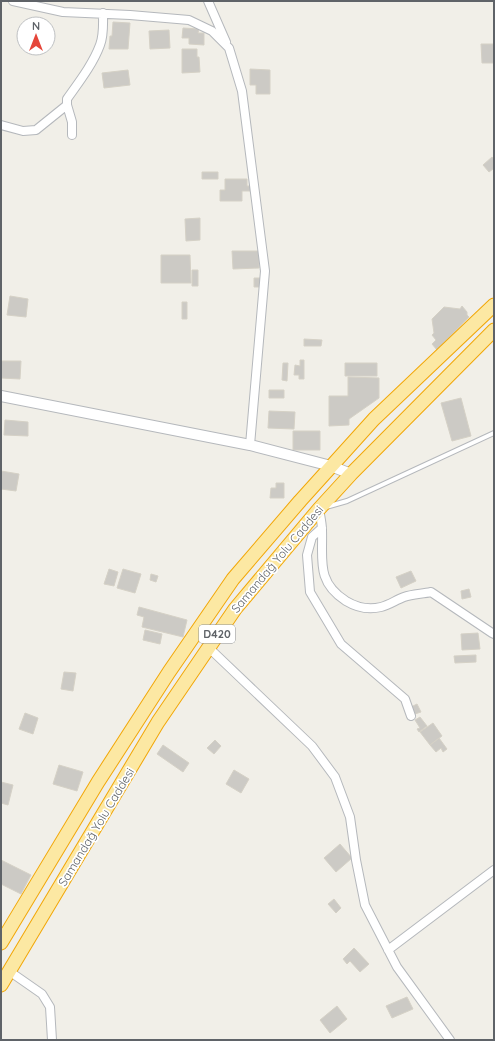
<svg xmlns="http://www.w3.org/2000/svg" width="495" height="1041" font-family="Quicksand,sans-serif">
  <rect width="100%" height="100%" fill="#f1efe8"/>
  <path fill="#cccac5" stroke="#d5d1c6" d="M113,22L130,23L128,49H109L110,36H112Z
    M183,28L199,29L198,33H204V45L189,44V38H182Z
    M169,30L170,48L150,49L149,31Z
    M481,44H494V63H482Z
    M182,49H197V57H199L200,72L182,73Z
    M250,69L270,70V94H256V85H250Z
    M128,70L130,85L104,88L102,73Z
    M492,157L494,159V171L493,169L489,172L483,165Z
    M202,172H218V179H202Z
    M225,179H247V186H252V191H242V201H220V190H225Z
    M200,218V240L186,241L185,219Z
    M232,251H259V268L233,269Z
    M161,255H190L191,283H161Z
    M192,270H198V286H192Z
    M254,278H263V287H254Z
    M10,296L28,299L26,317L7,315Z
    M182,302H187V319H182Z
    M462,306L467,312V315L469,317L437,350L432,344L436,340L432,335L434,333L432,319L444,307L460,309Z
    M304,339L322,340L321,346H304Z
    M300,360H304V379H299V375H294L295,365L300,366Z
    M1,361H21L20,379L1,378Z
    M283,363H288L287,381L282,380Z
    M345,363H377V376H345Z
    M348,377L379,378V398L349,419V425L329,426V396H348Z
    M269,390H284V398H269Z
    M461,398L471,436L452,441L441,403Z
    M269,411L295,412L294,429L268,428Z
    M5,420L28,422V436L4,435Z
    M293,431H320V450H293Z
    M1,471L19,474L16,491L1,489Z
    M276,483H284V498H270L271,488H276Z
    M109,569L118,572L114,586L104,584Z
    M123,569L141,574L135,593L117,588Z
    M411,571L416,581L401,588L396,577Z
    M151,574L158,576L156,582L150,580Z
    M469,589L471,597L462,599L461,591Z
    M139,607L187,620L183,637L142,627L144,617L137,615Z
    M145,630L162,634L160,644L143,640Z
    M478,633L480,649L462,650L461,634Z
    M476,655V662L455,663L454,656Z
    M64,672L76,673L73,691L61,689Z
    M417,704L421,712L415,714L411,707Z
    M25,713L38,718L33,734L19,729Z
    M420,717L427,726L419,732L417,729L420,728L415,720Z
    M433,723L442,736L430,745L420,732Z
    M439,738L447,749L443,752L441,748L436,752L430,745Z
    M215,740L221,746L214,754L207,748Z
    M163,745L189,763L183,772L157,754Z
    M59,765L83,772L77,791L53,784Z
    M234,770L249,779L241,793L226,784Z
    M1,782L13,785L8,805L1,803Z
    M340,844L352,858L336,872L324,858Z
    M1,860L31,875L21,894L1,884Z
    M334,899L341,908L336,913L328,904Z
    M354,948L369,964L360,972L350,961L347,964L343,959Z
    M407,997L413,1009L392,1018L386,1006Z
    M337,1006L347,1019L330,1033L320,1020Z"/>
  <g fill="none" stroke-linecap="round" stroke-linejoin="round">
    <g stroke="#b5b8bc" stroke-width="6">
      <path id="service" d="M326,507L347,501L494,433"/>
    </g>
    <g stroke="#b5b8bc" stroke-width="10">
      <path id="minor" d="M13,1L63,12L130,15L189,20L212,31L229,48L242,91L265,271L250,445
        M208,1L226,42
        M1,125L23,131L36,130L67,105
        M72,135V122L67,105V99C79,82 93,64 100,45C104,35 103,24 103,13
        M319,509C320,515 322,523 322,530C323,560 316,582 346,601C356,607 369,610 381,607C389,605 396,600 404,597C412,594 422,594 431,592L492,633L494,634
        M322,528L312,537L307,555L310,592L341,644L405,699L411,716
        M208,647L312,746L335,777L350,817L356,860L365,905L397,967L450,1040
        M388,950L494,870
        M9,971L42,994L50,1007L52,1040"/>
    </g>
    <g stroke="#b5b8bc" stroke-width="12">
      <path id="tertiary" d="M1,396L250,445L331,466L351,474"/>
    </g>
    <g stroke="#f2a707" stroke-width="15">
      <path id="trunk" d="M1,943L98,782L169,672L233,579L300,501L374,419L494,305
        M1,985L158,722L235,609L319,509L351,474L494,330"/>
    </g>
    <use href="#service" stroke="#fff" stroke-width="4"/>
    <use href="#minor" stroke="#fff" stroke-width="8"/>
    <use href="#tertiary" stroke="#fff" stroke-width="10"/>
    <use href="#trunk" stroke="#fce8a3" stroke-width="13"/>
  </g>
  <g text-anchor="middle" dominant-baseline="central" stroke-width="3.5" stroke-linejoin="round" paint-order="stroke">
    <rect fill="#fff" stroke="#8f9295" stroke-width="1" x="199" y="625" width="36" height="18" rx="3"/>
    <g font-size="11" font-weight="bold" fill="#5f6368">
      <text x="217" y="634">D420</text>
    </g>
    <g font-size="12" fill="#5f6368" stroke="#fff">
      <text transform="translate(277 559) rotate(-50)">Samandağ Yolu Caddesi</text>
      <text transform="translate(96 827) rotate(-59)">Samandağ Yolu Caddesi</text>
    </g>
  </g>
  <rect width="495" height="1041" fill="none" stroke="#5f6368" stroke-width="4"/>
  <g transform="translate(36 36)"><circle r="19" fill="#ffffff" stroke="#bfc1c3"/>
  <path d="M0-3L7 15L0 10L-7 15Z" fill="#e5463a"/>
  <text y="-6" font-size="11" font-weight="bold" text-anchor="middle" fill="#5f6368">N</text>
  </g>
</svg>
